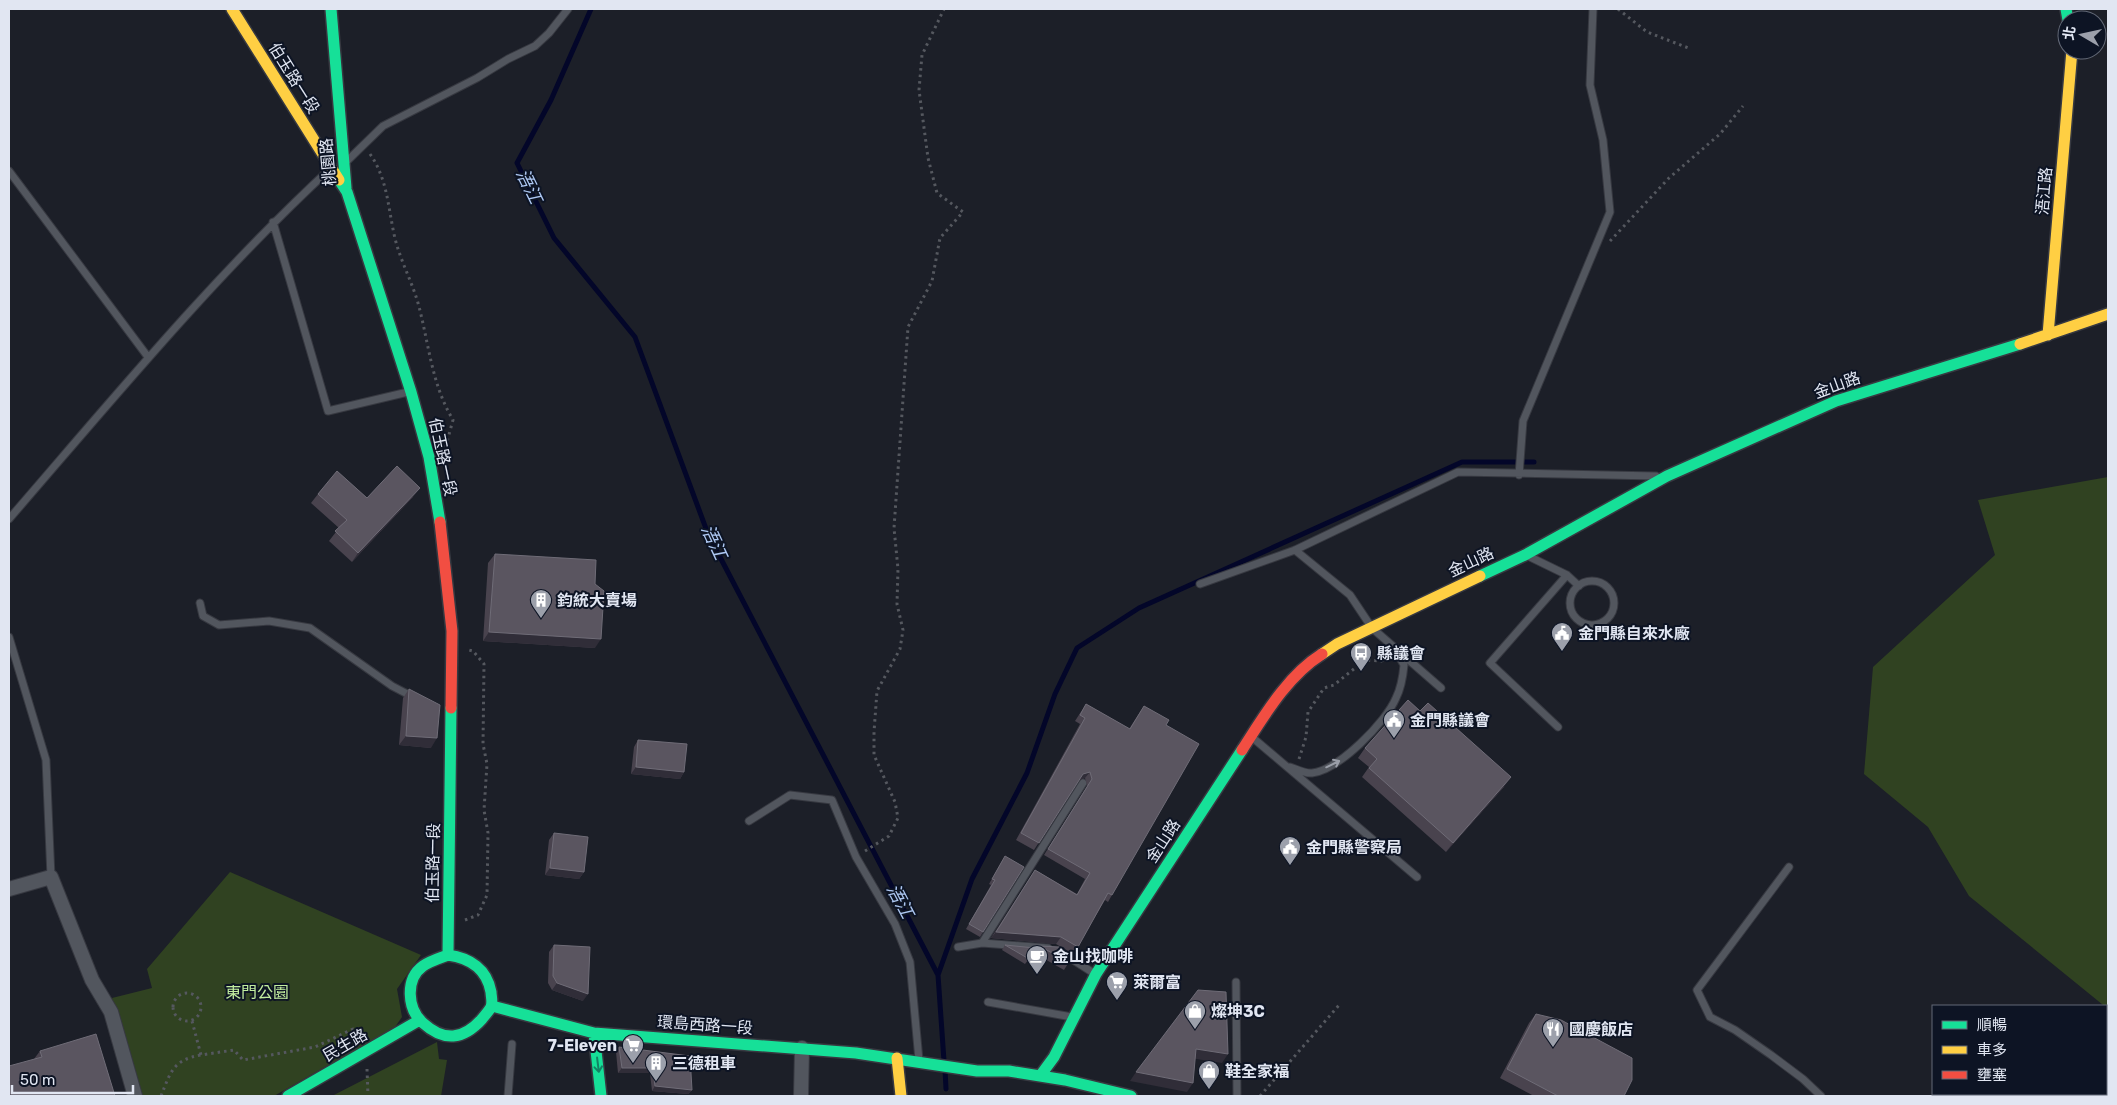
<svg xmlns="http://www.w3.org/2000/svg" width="2117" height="1105" font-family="Rubik,'Noto Sans TC',sans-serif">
  <rect width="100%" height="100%" fill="#1c1f28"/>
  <path fill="#304221" d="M2108,477V1009L1969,896L1928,827L1864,774L1873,667L1995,555L1978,500Z
    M230,872L421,955L397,989L402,1017L395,1027L274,1096H140L112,998L152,988L147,969Z
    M437,1042L439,1059L447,1060L441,1096H332Z
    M2108,1074V1096H1944L1949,1094H2106V1076Z"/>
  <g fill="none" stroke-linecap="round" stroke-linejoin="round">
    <path stroke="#030629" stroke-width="5" d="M591,9L551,100L517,163L554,238L635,337L708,534L938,975L944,1061
      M938,975L972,879L1027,773L1055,694L1077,648L1139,608L1462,462H1534
      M945,1069L946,1089"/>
    <g stroke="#373941" stroke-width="9">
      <path id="lane" d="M348,160L383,126L477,78L508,59L535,46L549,33L568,9
        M9,171L148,357
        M273,222L328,411L408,392
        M1519,475L1523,421L1610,212L1603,140L1590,85L1593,9
        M9,519C113,399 214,276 331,168
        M1295,550L1350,595L1372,628L1441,688
        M1528,556L1567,575L1579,586
        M1570 603a22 22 0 1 1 44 0a22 22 0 1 1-44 0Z
        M1200,584L1295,550L1458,472L1656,476
        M200,603L203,616L219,625L269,621L310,628L392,686L415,698
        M9,637L46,760L51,877
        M1558,727L1490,663L1567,575
        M1253,738L1417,877
        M1290,767C1296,769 1306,774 1312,773C1339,770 1386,722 1396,698C1401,688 1403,676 1404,665L1397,653
        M749,821L790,795L832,800L856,857L895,924L910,962L919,1060
        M1789,867L1697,990L1710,1017L1735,1030L1771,1055L1803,1079L1821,1096
        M982,943L1083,783
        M958,947L982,943L1048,948
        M1064,954L1095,974
        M1236,982L1237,1096
        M988,1002L1072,1017
        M508,1096L512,1044"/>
    </g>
    <g stroke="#373941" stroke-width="16">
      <path id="street" d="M9,889L51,877L92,980L111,1012L135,1096
        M801,1096L802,1048"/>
    </g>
    <g stroke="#373941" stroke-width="14">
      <path id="fast" d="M331,9L346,188
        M2066,9L2068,20
        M339,180L347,192L411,392L429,457L440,522
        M1480,576L1525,555L1667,476L1836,401L2020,344
        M448,955L451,708
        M448,955C470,958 487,969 491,992C491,996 493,1002 491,1007C489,1011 485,1015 482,1019C463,1040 444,1042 423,1023C407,1009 405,979 423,966C430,961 440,958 448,955Z
        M492,1006L594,1033L856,1053L977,1071H1009L1065,1080L1131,1096
        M594,1033L601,1096
        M1040,1076L1054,1057L1096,974L1242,750
        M288,1096L418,1021"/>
    </g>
    <g stroke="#373941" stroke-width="14">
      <path id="slow" d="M232,9L339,180
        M2048,335L2072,50
        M2020,344L2108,314
        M1322,654L1337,644L1480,576
        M897,1058L901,1096"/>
    </g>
    <g stroke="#373941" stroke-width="14">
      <path id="jam" d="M440,522L452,631L451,708
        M1242,750C1264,716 1287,676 1322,654"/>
    </g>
    <path stroke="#55585f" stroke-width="3" stroke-dasharray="2.5 4" stroke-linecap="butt" d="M1618,9L1647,32L1691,49
      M370,154C387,178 388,206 394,234C399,258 411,279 418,303C429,343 431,383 453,420L445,449
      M1610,241L1669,178L1720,134L1743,106
      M1299,759L1306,737L1308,712L1324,688L1334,685L1365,660L1381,661L1389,658
      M865,851L889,836L898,818L895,802L874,755V732L877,691L900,649L903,630L897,604L898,569L894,528L908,327L932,281L940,238L963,212L937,193L928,158L919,90L922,55L944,9
      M465,920L478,915L487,895L488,833L484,810L487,764L483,744L484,664L473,651L469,650
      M173 1007a14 14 0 1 1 28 0a14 14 0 1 1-28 0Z
      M192,1021L201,1055L234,1050L243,1060L315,1047L353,1029L363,1033
      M367,1069L368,1096
      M161,1096C171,1071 173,1060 201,1055
      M1260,1096L1340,1004"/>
    <use href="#lane" stroke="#52565e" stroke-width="7"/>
    <use href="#street" stroke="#52565e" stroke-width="14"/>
    <use href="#fast" stroke="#16e098" stroke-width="11"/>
    <use href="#slow" stroke="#ffcf43" stroke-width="11"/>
    <use href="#jam" stroke="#f24e42" stroke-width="11"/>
  </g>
  <path fill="#49434e" d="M318,494L367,498L413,497L352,562L329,541L339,528L311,503Z
    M495,554L595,584V648L483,641L488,563Z
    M409,689L431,748L399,745L403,698Z
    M1086,704L1129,729L1144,706L1166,725L1112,895L1108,902L1105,900L1073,954L1056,944L991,938L1035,870L1077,894L1085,879L1044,855L1087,786L1085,778L1079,780L1034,850L1016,840L1080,724L1075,721Z
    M638,740L684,772L680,779L631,774L634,747Z
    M1365,748L1504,787L1446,852L1362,777L1369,767L1358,758Z
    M554,833L584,872L579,879L545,875L549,840Z
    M1005,856L983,932L980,937L966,929L991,885L989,884Z
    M554,945L583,1001L552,990L548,983L549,952Z
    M1005,945L1029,959L1025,964L1002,950Z
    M1039,946L1069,962L1064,970L1034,953Z
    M1536,1014L1624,1096H1534L1500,1078L1529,1023Z
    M619,1047L692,1090L688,1094L652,1091L650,1073H618L616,1052Z
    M40,1051L115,1096L34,1059Z"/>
  <path fill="#302d38" d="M420,488L413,497L352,562L358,553Z
    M489,632L601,639L595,648L483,641Z
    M406,736L437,738L431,748L399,745Z
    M636,767L684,772L680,779L631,774Z
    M1090,772L1085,778L1079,780L1083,774Z
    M1511,777L1504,787L1446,852L1453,843Z
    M550,868L584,872L579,879L545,875Z
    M996,932L1061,937L1056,944L991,938Z
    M557,983L588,994L583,1001L552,990Z
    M1196,1049L1228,1054L1222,1063L1190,1058Z
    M622,1068H653L650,1073H618Z
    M1136,1072L1193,1083L1187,1092L1130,1081Z
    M655,1086L692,1090L688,1094L652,1091Z"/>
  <path fill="#5a5560" stroke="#6f6c77" d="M397,466L420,488L358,553L335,531L347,520L318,494L337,471L367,498Z
    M495,554L596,560L595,584L604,591L601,639L489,632Z
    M409,689L440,705L437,738L406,736Z
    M1408,700L1420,711L1428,703L1511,777L1453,843L1369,768L1377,759L1365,748Z
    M1086,704L1130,729L1144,706L1169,720L1166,725L1199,744L1112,895L1108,893L1078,947L1061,937L996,932L1035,870L1077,895L1090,873L1048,849L1092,779L1090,772L1083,774L1039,843L1021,833L1085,718L1080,715Z
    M638,740L687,744L684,772L636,767Z
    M554,833L588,837L584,872L550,868Z
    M1005,856L1024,867L983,932L969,924L995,880L992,879Z
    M554,945L590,947L588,994L557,983L553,976Z
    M1005,945L1035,948L1029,959Z
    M1039,946L1059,947L1073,956L1069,962Z
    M1198,990L1226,992L1228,1054L1196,1049L1193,1083L1136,1072Z
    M1536,1014L1561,1020L1632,1058V1080L1624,1096H1558L1507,1069Z
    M96,1034L115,1096H9V1066L42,1057L40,1051Z
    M619,1047L690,1056L692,1090L655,1086L653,1068H622Z"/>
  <defs><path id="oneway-shaft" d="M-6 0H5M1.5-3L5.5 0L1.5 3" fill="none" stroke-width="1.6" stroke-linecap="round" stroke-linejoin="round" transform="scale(1.25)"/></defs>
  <use stroke="#9a9ea8" href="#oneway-shaft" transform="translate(1333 764) rotate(-26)"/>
  <use stroke="#128464" href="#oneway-shaft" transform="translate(598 1065) rotate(83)"/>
  <defs>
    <g id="building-pin" transform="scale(1.125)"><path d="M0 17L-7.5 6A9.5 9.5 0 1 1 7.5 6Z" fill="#9ca0ab" stroke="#0d1424"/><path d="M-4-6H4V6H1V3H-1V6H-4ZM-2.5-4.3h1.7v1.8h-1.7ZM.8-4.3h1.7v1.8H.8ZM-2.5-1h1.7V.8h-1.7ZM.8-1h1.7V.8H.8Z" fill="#fff"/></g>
    <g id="civic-pin" transform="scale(1.125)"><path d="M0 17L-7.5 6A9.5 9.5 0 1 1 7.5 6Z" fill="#9ca0ab" stroke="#0d1424"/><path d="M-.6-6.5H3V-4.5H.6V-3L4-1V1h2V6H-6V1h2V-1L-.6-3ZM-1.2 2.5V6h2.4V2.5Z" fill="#fff"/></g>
    <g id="bus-pin" transform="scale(1.125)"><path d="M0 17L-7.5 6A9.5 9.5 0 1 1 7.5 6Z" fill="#9ca0ab" stroke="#0d1424"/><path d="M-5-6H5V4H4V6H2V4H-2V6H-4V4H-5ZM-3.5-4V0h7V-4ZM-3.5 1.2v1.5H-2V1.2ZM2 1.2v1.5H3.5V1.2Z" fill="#fff"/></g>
    <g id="cafe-pin" transform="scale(1.125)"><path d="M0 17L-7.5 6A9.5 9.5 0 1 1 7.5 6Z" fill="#9ca0ab" stroke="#0d1424"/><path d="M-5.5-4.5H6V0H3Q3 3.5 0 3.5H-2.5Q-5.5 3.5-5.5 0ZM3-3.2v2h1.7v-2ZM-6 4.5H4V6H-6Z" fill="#fff"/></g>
    <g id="supermarket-pin" transform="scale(1.125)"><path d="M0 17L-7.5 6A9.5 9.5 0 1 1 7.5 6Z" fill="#9ca0ab" stroke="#0d1424"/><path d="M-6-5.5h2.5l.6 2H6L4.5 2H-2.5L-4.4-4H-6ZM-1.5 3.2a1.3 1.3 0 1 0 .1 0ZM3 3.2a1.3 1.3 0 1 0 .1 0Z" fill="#fff"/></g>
    <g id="shop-pin" transform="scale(1.125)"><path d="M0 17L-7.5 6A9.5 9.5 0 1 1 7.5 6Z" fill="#9ca0ab" stroke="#0d1424"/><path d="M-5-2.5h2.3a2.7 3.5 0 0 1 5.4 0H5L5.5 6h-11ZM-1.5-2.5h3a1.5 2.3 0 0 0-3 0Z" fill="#fff"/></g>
    <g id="restaurant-pin" transform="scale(1.125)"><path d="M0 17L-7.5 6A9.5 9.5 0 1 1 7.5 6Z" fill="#9ca0ab" stroke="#0d1424"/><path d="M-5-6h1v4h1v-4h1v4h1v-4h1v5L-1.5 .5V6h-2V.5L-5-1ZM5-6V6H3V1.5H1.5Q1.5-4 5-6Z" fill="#fff"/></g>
  </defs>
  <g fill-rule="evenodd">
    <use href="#building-pin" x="541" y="600"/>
    <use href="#civic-pin" x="1562" y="633"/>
    <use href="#bus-pin" x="1361" y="653"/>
    <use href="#civic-pin" x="1394" y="720"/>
    <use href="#civic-pin" x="1290" y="847"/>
    <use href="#cafe-pin" x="1037" y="956"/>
    <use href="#supermarket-pin" x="1117" y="982"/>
    <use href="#shop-pin" x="1195" y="1011"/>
    <use href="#restaurant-pin" x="1553" y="1029"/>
    <use href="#supermarket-pin" x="633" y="1045"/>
    <use href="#building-pin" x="656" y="1063"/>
    <use href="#shop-pin" x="1209" y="1071"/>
  </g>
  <g text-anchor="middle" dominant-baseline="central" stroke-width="4" stroke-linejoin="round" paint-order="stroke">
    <g font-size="16" fill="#e1e6f2" stroke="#0d1424">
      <text transform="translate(294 78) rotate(58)">伯玉路一段</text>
      <text transform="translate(328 162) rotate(-95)">桃園路</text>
      <text transform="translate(2044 191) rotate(-85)">浯江路</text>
      <text transform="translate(1837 385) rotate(-20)">金山路</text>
      <text transform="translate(443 457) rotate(78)">伯玉路一段</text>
      <text transform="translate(1471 562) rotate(-25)">金山路</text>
      <text transform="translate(1163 841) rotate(-57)">金山路</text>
      <text transform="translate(433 863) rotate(-89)">伯玉路一段</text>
      <text transform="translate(705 1025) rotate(4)">環島西路一段</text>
      <text transform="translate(345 1045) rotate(-30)">民生路</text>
    </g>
    <g font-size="16" font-weight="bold" fill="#e1e6f2" stroke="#0d1424" text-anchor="start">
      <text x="557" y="600">鈞統大賣場</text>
      <text x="1578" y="633">金門縣自來水廠</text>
      <text x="1377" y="653">縣議會</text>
      <text x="1410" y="720">金門縣議會</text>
      <text x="1306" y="847">金門縣警察局</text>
      <text x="1053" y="956">金山找咖啡</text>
      <text x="1133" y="982">萊爾富</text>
      <text x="1211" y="1011">燦坤3C</text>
      <text x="1569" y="1029">國慶飯店</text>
      <text x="617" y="1045" text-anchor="end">7-Eleven</text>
      <text x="672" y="1063">三德租車</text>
      <text x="1225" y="1071">鞋全家福</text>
    </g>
    <g font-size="16" fill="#c2ed9f" stroke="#0d1424">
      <text x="257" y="992">東門公園</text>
    </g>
    <g font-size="18" font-style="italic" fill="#adc7f2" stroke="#0d1424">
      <text transform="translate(529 186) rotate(64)">浯江</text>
      <text transform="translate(714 542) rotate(65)">浯江</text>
      <text transform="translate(900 901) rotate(62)">浯江</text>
    </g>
  </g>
  <rect width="2117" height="1105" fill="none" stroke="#e1e6f2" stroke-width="20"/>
  <rect x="1932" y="1005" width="175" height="90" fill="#0d1424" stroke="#626876"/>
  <rect x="1942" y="1021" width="25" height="8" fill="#16e098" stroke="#626876"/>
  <text x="1977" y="1030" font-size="15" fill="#e1e6f2">順暢</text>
  <rect x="1942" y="1046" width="25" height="8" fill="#ffcf43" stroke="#626876"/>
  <text x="1977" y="1055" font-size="15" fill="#e1e6f2">車多</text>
  <rect x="1942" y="1071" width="25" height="8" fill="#f24e42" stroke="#626876"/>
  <text x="1977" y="1080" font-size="15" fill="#e1e6f2">壅塞</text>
  <g transform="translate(2082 35) rotate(279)"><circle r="24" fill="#0d1424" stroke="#626876"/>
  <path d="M0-4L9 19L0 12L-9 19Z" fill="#9ca0ab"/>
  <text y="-8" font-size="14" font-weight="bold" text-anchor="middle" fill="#e1e6f2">北</text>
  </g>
  <path d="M12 1085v8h121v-8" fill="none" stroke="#e1e6f2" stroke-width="2.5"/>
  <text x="20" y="1085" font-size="15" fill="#e1e6f2" stroke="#0d1424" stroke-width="4" paint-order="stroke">50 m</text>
</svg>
